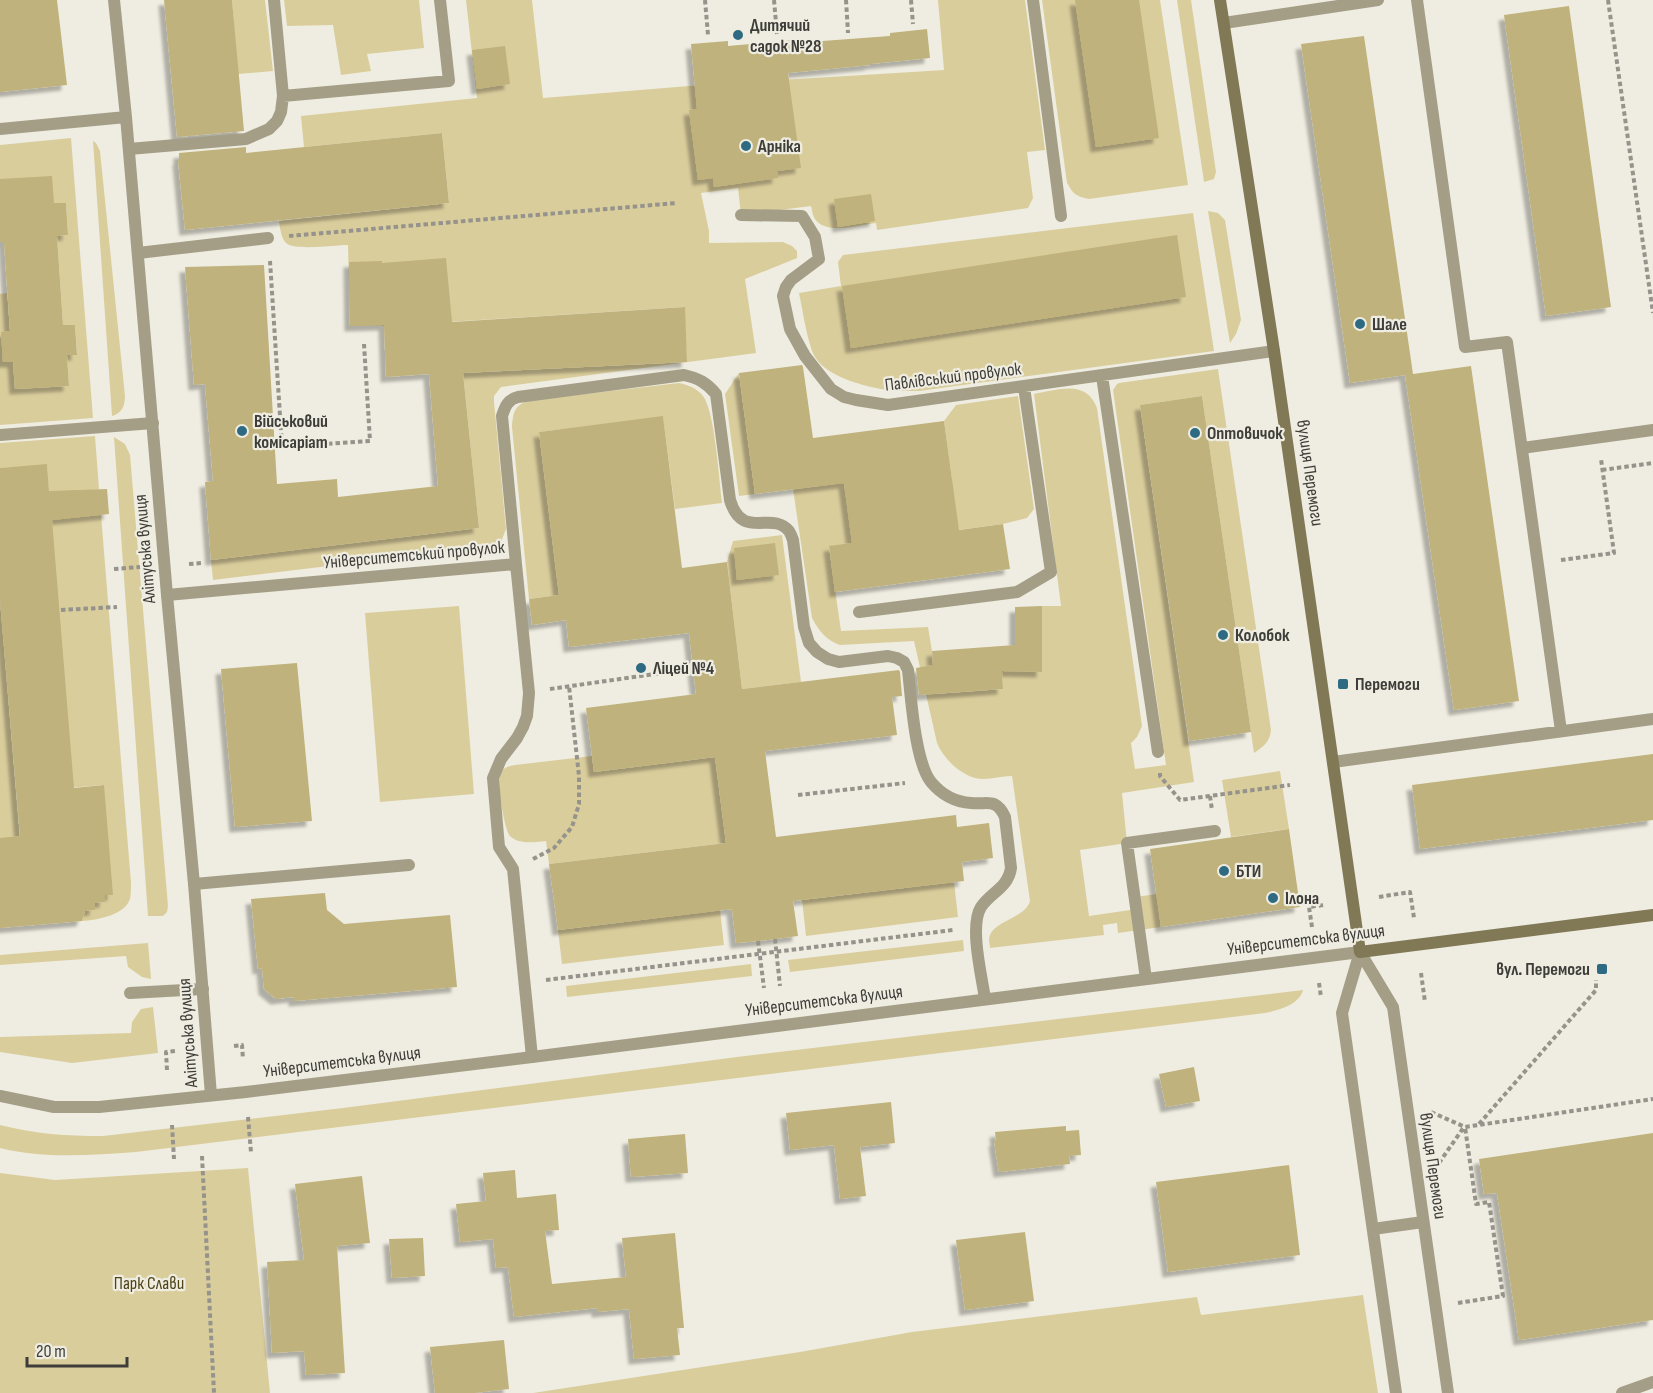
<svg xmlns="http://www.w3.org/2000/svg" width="1653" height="1393" font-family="'Sofia Sans Condensed',sans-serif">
  <defs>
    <filter id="shadow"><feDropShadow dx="-5.5" dy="5.5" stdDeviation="1.5" flood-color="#0004"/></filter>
  </defs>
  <rect width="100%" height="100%" fill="#efede1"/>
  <path fill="#dacd9c" d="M232,0H265L273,71L238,74Z
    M284,0H419L424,48L367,54L371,71L341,75L333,25L287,26Z
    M466,0H532L543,98L701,85L944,70L938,0H1025L1045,150L1027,152L1033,198L1028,208L877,230L876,223C859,225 820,237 813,215C812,212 812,209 811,206L741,215L738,188L701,193L709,231V243L783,242L792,246L797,251V258L745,279L756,353L501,387L494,396V402L506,529L501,542L495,546L213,580L211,560L479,528L463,373L687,362L684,307L384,326H350L348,245C336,245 294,251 286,243C281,238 280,228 279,221L449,203L442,133L304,147L301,116L477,98Z
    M1042,0H1160L1188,185L1089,199C1076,196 1074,195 1067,183Z
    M1177,0H1191L1216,172L1214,179L1204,182Z
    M71,138L93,418L0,425V294L7,293L10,331L3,362H13L15,389L69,386L67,355L77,354L75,325H63L57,236L68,235L66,203H54L0,179V145Z
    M93,141L96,143L100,151L125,396C125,406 122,413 112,416Z
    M1208,211L1218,213L1225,220L1241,320L1236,334L1230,343Z
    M1193,213L1214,351L919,391C911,391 903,391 896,391C872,389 827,378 815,357C808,346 802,307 799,293L841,286L838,262L843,255Z
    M1218,369L1271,730C1270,742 1263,747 1254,753L1202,396L1140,405L1194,782L1122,793L1127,843L1080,850L1089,916L1137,909L1135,897L1157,894L1161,927L1118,933L1117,923L1103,925L1104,935L990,948C990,945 989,942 989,939C991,921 1025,919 1030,901L1012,776C1002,776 993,779 983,779C964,779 944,760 937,743L914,641L840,645C826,640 819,631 812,618L793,489L819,486L839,449L846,495L952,480L944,421L956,405L1018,396L1034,509L1027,518L1003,524L829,547L841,631L928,627L932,651L935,694L1003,689L1000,646L1015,648V671L1042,672V606H1061L1034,394C1058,390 1086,379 1097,408L1142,726L1137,737L1131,743L1135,769L1166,765L1113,390L1117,384L1119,383Z
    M739,373L755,494L739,496L725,394Z
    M679,383C688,385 697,388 703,396C715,412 719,479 722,503L675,509L663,417L539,432L559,595L529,599L512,427C513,410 516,403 533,400Z
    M95,436L99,489L92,490L101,515L131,883C131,888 131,894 130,899C125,915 97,920 82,921L85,911L95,910V903L105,902V895H112L103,785L69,788L47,465L0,468V443Z
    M114,437L125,444L130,455L168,906L167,912L163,916H148Z
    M782,535L801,682L742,689L727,562L733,541Z
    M0,600L3,634L20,843L0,838Z
    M459,606L474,794L380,802L365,613Z
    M592,756L594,772L715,757L726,843L549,864L546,841C535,842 519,845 510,836C504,829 497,783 500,775C502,768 508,766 515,765Z
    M1280,771L1289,829L1231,837L1222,780Z
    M954,882L958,917L806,936L802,900Z
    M720,910L724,945L562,964L558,930Z
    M963,940L964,951L790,972L788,960Z
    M148,943L151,979L142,977L128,967L126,956L0,965V955Z
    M751,964L752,976L567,997L566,986Z
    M1303,990C1299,1005 1279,1010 1265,1013L136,1152C90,1155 45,1159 0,1148V1125C36,1134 66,1136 103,1136L343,1108L737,1057Z
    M153,1007L158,1053L72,1063L0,1052V1037L131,1033L132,1022L141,1009Z
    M248,1168L270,1393H0V1173L55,1180Z
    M1363,1295L1378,1393H533L800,1352L912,1332L1197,1297L1201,1315Z"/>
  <path fill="#c0b27b" filter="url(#shadow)" d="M0,0H57L67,85L0,92Z
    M164,0H232L244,131L177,137Z
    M1075,0H1139L1159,138L1096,147Z
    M1569,6L1611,307L1546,316L1504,15Z
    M927,29L930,58L870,64V65L788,73L801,168L777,171L778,178L714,187L713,178L698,180L689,110L697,109L691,44L728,41V46L795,40V43L890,36V33Z
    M1364,36L1413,374L1471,366L1519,701L1454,710L1405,375L1350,383L1301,44Z
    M505,46L510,84L477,89L472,50Z
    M442,133L449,203L185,230L178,160H179V153L246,147V153Z
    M52,176L54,203H66L68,235L57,236L63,325H75L77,355H67L69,386L15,389L13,362H3L1,332L10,331L4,242H0V179Z
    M871,194L875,221L838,227L834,199Z
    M1177,235L1186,297L851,348L842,286Z
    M446,258L452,322L685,307L687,362L463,373L479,528L211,560L205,482L213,481L205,384L194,385L185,267L264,265L277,484L337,479L338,497L438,486L429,374L386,377L384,325L350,326L349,262L382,261V263Z
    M802,365L803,367L813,438L944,421L959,530L1003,524L1010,569L835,592L829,546L852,543L844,483L755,494L739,373Z
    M1202,396L1251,732L1189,741L1140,405Z
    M663,416L682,568L727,562L742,689L899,670L900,672L902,696L892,697L897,735L765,751L776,837L956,815L957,827L989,823L993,858L962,862L964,881L793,901L798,936L758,941L736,943L732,909L558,930L549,864L726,843L715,757L594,772L586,708L696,694L689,633L569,647L566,620L532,625L529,599L559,595L539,432Z
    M47,464L49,491L107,489L109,514L52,520L74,788L104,785L113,895H105V902L95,903V910L85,911L82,921L0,928V838L20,836L0,600V468Z
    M775,543L779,575L737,580L734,548Z
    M1042,606V672L1002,671L1003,689L919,695L916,668L933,665L932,651L1015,645V607Z
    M297,663L312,821L235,827L221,669Z
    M1653,754V820L1420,849L1412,785Z
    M1289,829L1300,907L1161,927L1150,849Z
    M325,893L327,910L344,924L450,915L457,987L294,1001V997L276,999L264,989L262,968L258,969L251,899Z
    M1194,1067L1200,1101L1166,1107L1159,1074Z
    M891,1102L895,1143L860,1147L866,1196L840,1199L834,1145L790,1150L786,1113Z
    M1066,1126V1131L1079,1130L1081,1155L1069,1156L1070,1164L999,1172L994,1141H996L995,1132Z
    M1653,1133V1320L1519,1340L1497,1193L1484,1194L1479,1159Z
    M685,1134L688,1173L631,1177L628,1139Z
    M1289,1165L1300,1255L1168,1272L1156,1182Z
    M515,1170L517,1198L556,1194L559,1230L545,1231L552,1284L626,1277L622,1238L675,1233L684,1328H677L680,1355L634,1359L629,1309L597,1312V1308L514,1317L508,1267L496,1268L493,1239L460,1242L456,1204L486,1201L483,1173Z
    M362,1176L370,1243L337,1246L345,1373L306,1375L304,1351L272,1353L267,1262L304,1260L295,1184Z
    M1025,1232L1034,1301L965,1310L956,1240Z
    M423,1238L425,1276L392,1278L389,1239Z
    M504,1340L509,1389L474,1393H435L430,1347Z"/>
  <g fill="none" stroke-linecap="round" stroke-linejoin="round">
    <path stroke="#95938c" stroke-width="4" stroke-dasharray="4.5 3" stroke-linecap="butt" d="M705,0L708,35
      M774,0L777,34
      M846,0L848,33
      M911,0L913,24
      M1608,0L1653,313
      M289,236L677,203
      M270,261L282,447L370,441L364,344
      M1602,470L1653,463
      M1561,560L1614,553L1601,459
      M189,564L202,563
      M114,569L140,567
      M61,610L117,607
      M550,689L676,671
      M1160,773V776L1180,800L1290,785
      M798,795L905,783
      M1210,796L1212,810
      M533,859L554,848L572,827L579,804V776L569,686
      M1379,897L1410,892L1414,918
      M1312,927L1309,907L1324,905
      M775,939L780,986
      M758,941L764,988
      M1421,973L1425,1002
      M546,980L953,930
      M1319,983L1321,997
      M234,1046L242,1045L243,1059
      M167,1070L166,1052L176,1051
      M1431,1112L1465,1127L1653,1099
      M248,1117L251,1152
      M1479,1124L1596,990V980
      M172,1125L174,1159
      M202,1156L214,1393
      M1439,1163L1464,1127
      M1458,1303L1503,1296L1489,1202L1476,1204L1465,1127"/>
    <path stroke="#a49e87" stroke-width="12" d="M1033,0L1061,216
      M1417,0L1465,347L1507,342L1561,731
      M1224,23L1378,0
      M283,96L449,81L440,0
      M129,149L246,139L269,129L277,121L281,112L283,96L274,0
      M741,215L802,216L815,237L819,259L791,280L786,287L783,296L790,329L805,356L831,389L844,397L856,400L888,405L1274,351
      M138,253L268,238
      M1102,376L1158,752
      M0,435L153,423
      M1522,448L1653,430
      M516,564L502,416C505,407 507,400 518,397L684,375C698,378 707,383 716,394L730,500C742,541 772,510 789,531C791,534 792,537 793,540L804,627L809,643L817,652L828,659L839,662L888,656L897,658L904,662L908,670C911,697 915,762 931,782C941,794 955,802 971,803C987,805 996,797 1005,817L1011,868C1008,888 991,892 981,907C969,926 982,977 985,999
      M167,595L516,564L529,693L527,716L523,727L517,738L501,759L493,778L499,847L513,869L532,1057
      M859,612L1017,592L1051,572L1024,387
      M1333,762L1653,719
      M194,884L409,865
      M1146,979L1127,843L1215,831
      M130,993L203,989
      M1622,1393L1653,1382"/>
    <path stroke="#a49e87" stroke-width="12" d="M1360,952L1393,1007L1448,1393
      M1360,952L1342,1013L1396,1393
      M1373,1229L1423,1222"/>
    <path stroke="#a49e87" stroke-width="12" d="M114,0L126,117L167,595L194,884L211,1095
      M0,129L126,117"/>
    <path stroke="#a49e87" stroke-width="12" d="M0,1096L54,1107H99L246,1092L532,1057L1360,952"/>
    <path stroke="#817856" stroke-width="12" d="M1220,0L1274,351L1360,952L1653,915"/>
  </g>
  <g fill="#2e6b82" stroke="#efede1" stroke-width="2">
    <circle cx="738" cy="35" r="6"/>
    <circle cx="746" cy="146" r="6"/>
    <circle cx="1360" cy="324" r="6"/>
    <circle cx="242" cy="431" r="6"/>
    <circle cx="1195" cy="433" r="6"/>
    <circle cx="1223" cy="635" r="6"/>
    <circle cx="641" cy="668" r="6"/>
    <rect x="1337" y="678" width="12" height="12" rx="3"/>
    <circle cx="1224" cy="871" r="6"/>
    <circle cx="1273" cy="898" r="6"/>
    <rect x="1596" y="963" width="12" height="12" rx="3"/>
  </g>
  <g text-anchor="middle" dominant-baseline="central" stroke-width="4.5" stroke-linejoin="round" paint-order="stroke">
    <g font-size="18" font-weight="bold" fill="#3e3d39" stroke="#efede1" text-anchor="start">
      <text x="750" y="25">Дитячий<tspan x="750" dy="21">садок №28</tspan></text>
      <text x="758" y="146">Арніка</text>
      <text x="1372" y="324">Шале</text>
      <text x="254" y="421">Військовий<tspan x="254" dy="21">комісаріат</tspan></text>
      <text x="1207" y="433">Оптовичок</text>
      <text x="1235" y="635">Колобок</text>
      <text x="653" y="668">Ліцей №4</text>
      <text x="1355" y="684">Перемоги</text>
      <text x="1236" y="871">БТИ</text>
      <text x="1285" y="898">Ілона</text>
      <text x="1590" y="969" text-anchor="end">вул. Перемоги</text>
    </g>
    <g font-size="18" fill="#3e3d39" stroke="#efede1">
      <text transform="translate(953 377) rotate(-7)">Павлівський провулок</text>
      <text transform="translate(1310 473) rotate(82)">вулиця Перемоги</text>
      <text transform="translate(145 549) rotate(-95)">Алітуська вулиця</text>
      <text transform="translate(414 555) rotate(-5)">Університетський провулок</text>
      <text transform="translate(1306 940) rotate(-7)">Університетська вулиця</text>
      <text transform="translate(824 1001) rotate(-7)">Університетська вулиця</text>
      <text transform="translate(188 1033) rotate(-94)">Алітуська вулиця</text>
      <text transform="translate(342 1062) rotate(-7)">Університетська вулиця</text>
      <text transform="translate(1433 1166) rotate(82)">вулиця Перемоги</text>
    </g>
    <g font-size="18" fill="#4e4418" stroke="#efede1">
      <text x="149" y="1283">Парк Слави</text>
    </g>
  </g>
  <path d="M27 1357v9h100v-9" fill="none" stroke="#3e3d39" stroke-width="3"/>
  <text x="36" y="1357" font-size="18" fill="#3e3d39" stroke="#efede1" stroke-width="4.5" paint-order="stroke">20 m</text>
</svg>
